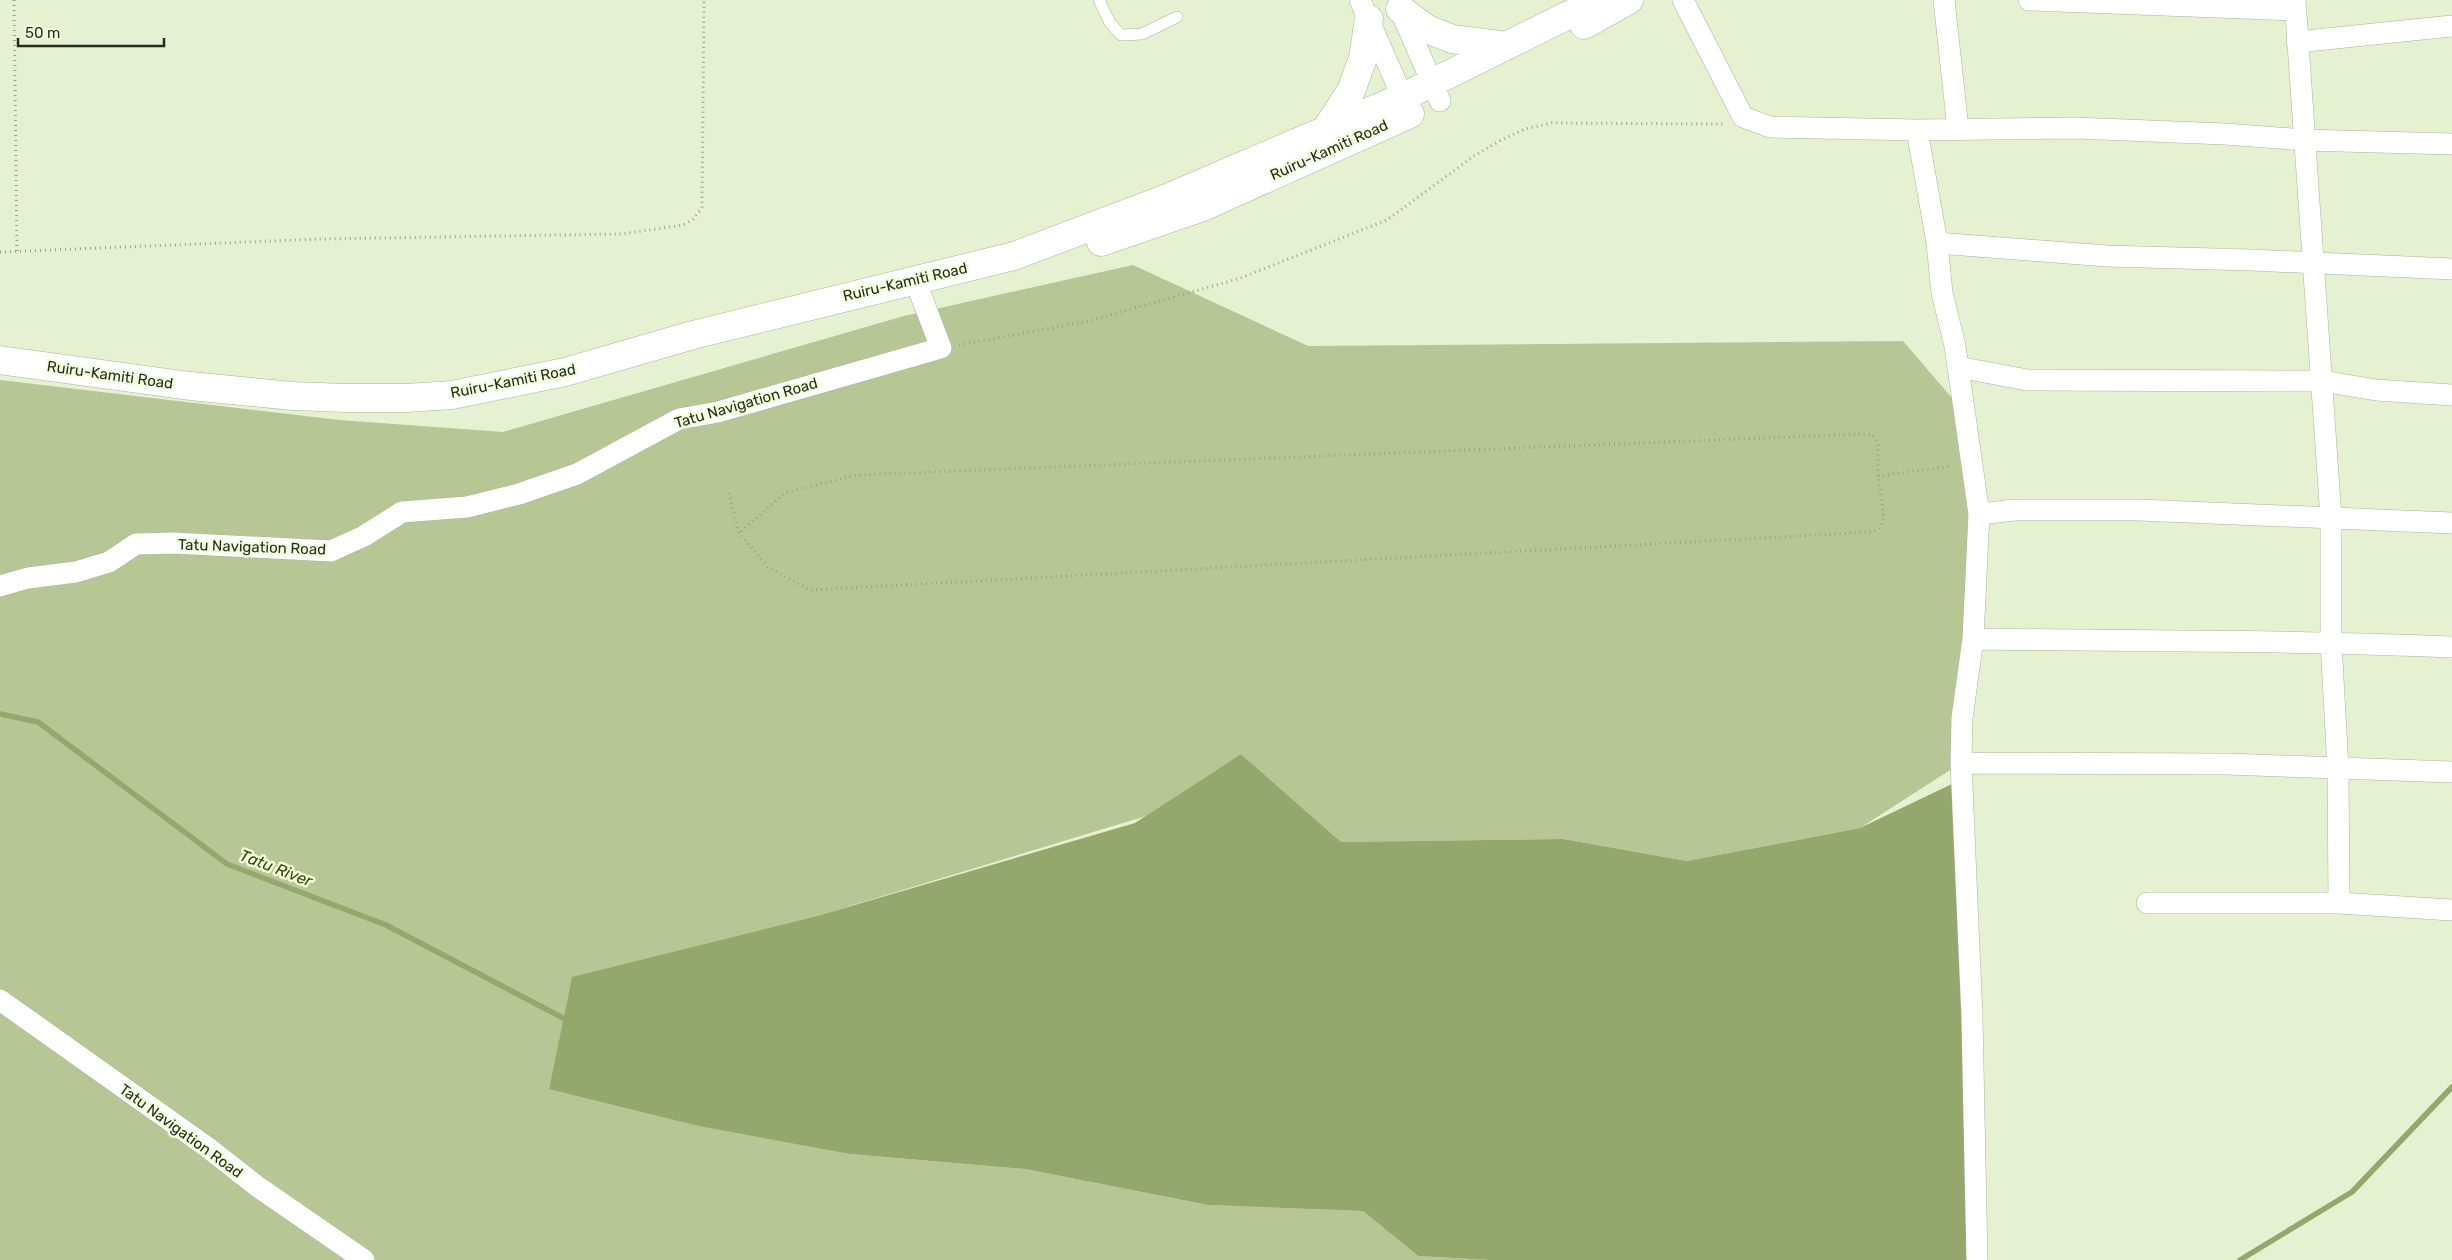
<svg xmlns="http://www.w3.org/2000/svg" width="2452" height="1260" font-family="Rubik,sans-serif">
  <rect width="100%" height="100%" fill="#e5f1d0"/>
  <path fill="#b6c795" d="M1133,265L1308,346L1903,341L1964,412L1974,610L1961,763L1860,828L1687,861L1563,839L1341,842L1241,754L1146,816L817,916L572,978L549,1089L850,1154L1025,1169L1208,1205L1363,1211L1418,1256L1489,1260H0V380L339,420L503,432L904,316Z"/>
  <path fill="#94a76c" d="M1241,754L1341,842L1563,839L1687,861L1860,828L1954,783L1982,1260H1489L1418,1256L1363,1211L1208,1205L1025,1169L850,1154L699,1126L549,1089L572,977L817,916L1135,823Z"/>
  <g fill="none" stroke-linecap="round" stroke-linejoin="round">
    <path stroke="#94a76c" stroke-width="5.5" d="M0,714L38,722L227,864L386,925L563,1018
      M2240,1260L2352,1192L2452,1087"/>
    <g stroke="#a9b595" stroke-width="12">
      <path id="service" d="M1099,0L1110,23L1121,35L1142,34L1177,17"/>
    </g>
    <g stroke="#a9b595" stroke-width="22">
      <path id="minor" d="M1360,0L1409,112
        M1683,0L1743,117L1770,127L1917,130L2075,128L2225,134L2304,140L2452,144
        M1944,0L1958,129
        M2029,0L2295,10
        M2295,0L2331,518V642L2338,769L2339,903
        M1399,7L1440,101
        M2297,42L2452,26
        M1917,130L1937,243L1942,293L1955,346L1979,514L1973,639L1962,718L1961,763L1972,1017L1977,1260
        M1937,243L2107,256L2251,260L2452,269
        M1958,367L2027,380L2322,381L2376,390L2452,395
        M1979,514L2015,510H2139L2452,523
        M0,586L28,578L76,572L109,562L136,544L173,543L331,551L364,536L402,512L467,507L519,494L577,474L679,419L718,412L941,348L915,280
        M1973,639C2133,641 2292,640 2452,647
        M1961,763L2226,764L2452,772
        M2147,903H2339L2452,910
        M0,1000L207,1147L258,1187L364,1260"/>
    </g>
    <g stroke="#a9b595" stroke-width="29">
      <path id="primary" d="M1400,9L1427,29L1452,39L1507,46
        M1584,25L1629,0
        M1325,131L1351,91L1363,58L1369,19
        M1101,242L1203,207L1410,114
        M0,360L190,386L293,396L346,398H406L452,395L565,372L693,335L1014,256L1167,198L1403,97L1599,0"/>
    </g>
    <path stroke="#9aa38a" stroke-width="3" stroke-dasharray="1 4" stroke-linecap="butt" d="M14,0L17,252
      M0,252L321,239L621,234L683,225L693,219L702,208L704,0
      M959,345L1089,321L1238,279L1387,220L1474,156L1501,140L1525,129L1552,123L1725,124
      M1878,476L1952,466
      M729,493L739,533L768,567L810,590L1871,532L1880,528L1884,518L1878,476V444L1873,435L1861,434L857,475L785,493L739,533"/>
    <use href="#service" stroke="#fff" stroke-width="11"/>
    <use href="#minor" stroke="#fff" stroke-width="21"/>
    <use href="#primary" stroke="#fff" stroke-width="28"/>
  </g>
  <g text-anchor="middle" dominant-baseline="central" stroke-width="5" stroke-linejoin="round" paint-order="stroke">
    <g font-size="15" fill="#272c1f" stroke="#f2fedd">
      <text transform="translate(1329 150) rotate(-24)">Ruiru-Kamiti Road</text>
      <text transform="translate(905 282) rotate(-13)">Ruiru-Kamiti Road</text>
      <text transform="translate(110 375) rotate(8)">Ruiru-Kamiti Road</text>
      <text transform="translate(513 381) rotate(-11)">Ruiru-Kamiti Road</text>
      <text transform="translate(746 403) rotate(-16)">Tatu Navigation Road</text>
      <text transform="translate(252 547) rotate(2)">Tatu Navigation Road</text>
      <text transform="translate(181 1131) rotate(36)">Tatu Navigation Road</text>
    </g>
    <g font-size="16" font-style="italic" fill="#364600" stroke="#f2fedd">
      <text transform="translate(276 868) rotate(21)">Tatu River</text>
    </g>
  </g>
  <path d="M18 38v8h146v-8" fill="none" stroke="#272c1f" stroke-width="2.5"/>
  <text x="25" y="38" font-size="15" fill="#272c1f" stroke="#f2fedd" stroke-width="4" paint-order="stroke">50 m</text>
</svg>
